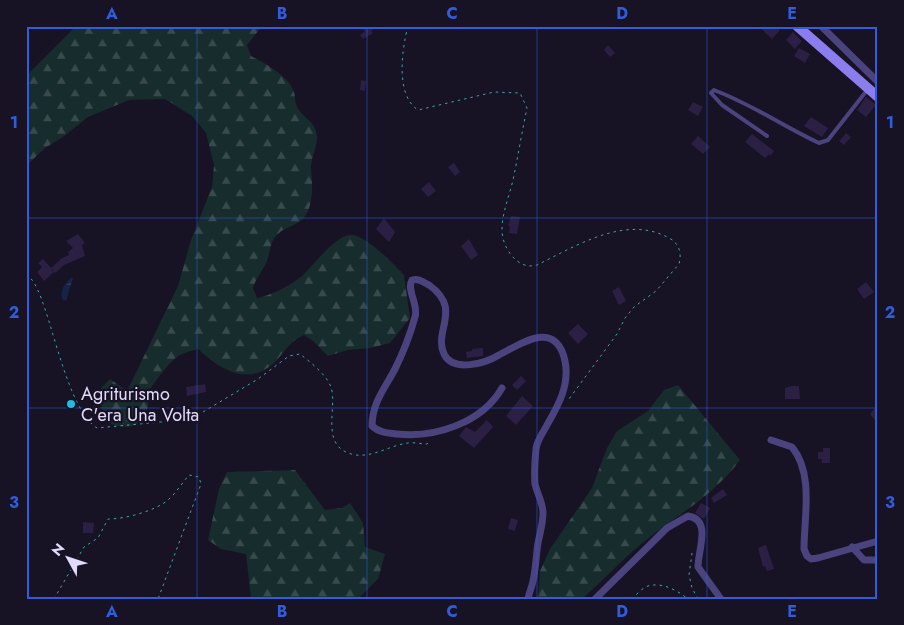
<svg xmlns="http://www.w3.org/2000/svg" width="904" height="625" font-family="Jost,sans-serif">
  <defs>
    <pattern id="forest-firs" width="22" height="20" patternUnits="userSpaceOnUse" patternTransform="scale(1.25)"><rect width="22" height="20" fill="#162c2d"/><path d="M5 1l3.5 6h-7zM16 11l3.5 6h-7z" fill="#384a4c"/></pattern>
    <pattern id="water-ripples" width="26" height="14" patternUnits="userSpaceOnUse" patternTransform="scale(1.25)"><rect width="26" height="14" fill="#152345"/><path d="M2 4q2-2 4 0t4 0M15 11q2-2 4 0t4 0" fill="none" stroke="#374261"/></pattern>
  </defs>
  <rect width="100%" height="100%" fill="#171224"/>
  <path fill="url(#forest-firs)" d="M76,26H262L247,45L251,56C264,63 289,76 294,92C296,98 294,103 299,110C306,120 316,122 317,137C317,149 310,159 311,171C313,184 313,203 306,215C299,226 286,226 278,234C269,242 271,251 267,261C263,271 256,278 253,288L257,298C270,296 294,284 304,274C314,265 338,231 354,235C369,239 393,263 404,275L410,318L390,343L370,348L348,350L328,356L313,341L304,335C291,340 285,351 276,361C249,388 221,370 198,349C192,351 182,353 177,357C167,365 155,381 149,391C147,395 149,401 148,406C141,434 118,429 99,418L102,411L100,389L110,379L127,391L178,286L191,240L212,187L214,165L206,133L192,116L165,99L129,100L88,117L63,137L45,148L26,166V76Z
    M678,385L740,460C715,494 682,512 650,537C626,555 605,579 582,599H538L540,571L550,549L592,488L607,448L617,431L648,411L664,390Z
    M295,470L325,510L342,508L350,503L363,523L365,547L385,554L378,579L358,599H251L246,554L221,549L208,540L219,489L227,472Z"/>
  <path fill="url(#water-ripples)" d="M71,278H73L66,301L63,300C59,291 64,284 71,278Z"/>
  <path fill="#2b2043" d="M361,26H377L371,31L373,33L363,39L360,35L365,31Z
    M758,26H775L780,30L772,39Z
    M793,32L802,41L795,49L786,40Z
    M608,45L615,53L610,57L604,50Z
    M799,48L810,54L805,63L794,56Z
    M361,80L366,81L365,91L360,90Z
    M866,97L876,105L866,117L857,110Z
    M693,102L703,107L698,116L688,110Z
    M811,117L828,128L822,137L804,126Z
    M846,133L851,137L844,145L839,141Z
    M752,134L774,151L770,156L769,154L765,158L745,142Z
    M698,136L710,147L703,154L691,144Z
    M454,163L460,172L455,176L448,167Z
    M429,182L436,191L428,197L421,189Z
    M511,216L520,217L517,234L509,233L510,226H508Z
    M384,218L395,232L389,242L376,229Z
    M78,234L85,243L82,245L85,256L64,265L55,273L52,269V270L54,272L44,281L37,272L42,267L38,263L43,259L51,268L62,258L69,255L68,252L73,248L66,241Z
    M469,239L478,255L471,260L461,246Z
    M866,282L874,292L864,299L857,289Z
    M619,287L626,301L619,305L612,291Z
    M578,324L588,334L578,344L568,333Z
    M483,348V356L467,358L466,352L472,351V349Z
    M521,376L526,381L517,390L512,385Z
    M205,384L206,392L187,396L186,387Z
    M791,386H799L800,399H785V388Z
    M522,396L533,406L516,425L506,416Z
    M878,404V424L870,414Z
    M487,420L493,427L474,448L459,436L466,427L475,432Z
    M823,448H830V463H822V459H818V452H823Z
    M723,489L727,495L714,503L711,498Z
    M701,503L710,508L704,519L695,513Z
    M511,518L518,520L515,531L508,529Z
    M83,522L94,523L93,533H83Z
    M766,545L774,569L767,571L765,566L763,567L758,548Z"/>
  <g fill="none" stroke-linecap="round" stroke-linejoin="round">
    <path stroke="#3fa5a9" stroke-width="1" stroke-dasharray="2.5 4" stroke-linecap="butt" d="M408,26C402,49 395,95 418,110L494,92L520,93L527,108C522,132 518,156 513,180C509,197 502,213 502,230C502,248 518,271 537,265C576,246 626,214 669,238C679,243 682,253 679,264L656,291L634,307L625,318L617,334L569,399
      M26,275C48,282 61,405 97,428L182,420L198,415L258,379L289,356L300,354C310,362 326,374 331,387C338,408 318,449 356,455C374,457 391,445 408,443C414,442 421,444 427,444L431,441
      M692,553L689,575L692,588L698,599
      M54,599L84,547L98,538L108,519C125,519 155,511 168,500C176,493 182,483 189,475L199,477L201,484L158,599
      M632,599C636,595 642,588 648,586C662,582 677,590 688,599"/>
    <path stroke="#4b437d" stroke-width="4" d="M767,136L722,105L711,93L714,90C751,104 783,126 819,143L828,140L868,89"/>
    <path stroke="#4b437d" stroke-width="7" d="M821,26L878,82
      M502,388C482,423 435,438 397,434C387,433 380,433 372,426C372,403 385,388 395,369C403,353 410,335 415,317C419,305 406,290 412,280C419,278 423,282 429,285C463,309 433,331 444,354C453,373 486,363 499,355C522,343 556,319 565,361C570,385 558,406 547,425C543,433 537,440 536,449C535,460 534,473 535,484C537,493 543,503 543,513C543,523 540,533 538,543C536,555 536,568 533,581C532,587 529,592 528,599
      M771,440L792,447C814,474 804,517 804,549L807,556L811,559L818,558L878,541
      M852,547L864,560H878
      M595,599L667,528L688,516C712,520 698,549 698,567L721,599"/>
    <path stroke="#8b7dee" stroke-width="10" d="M797,26L878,97"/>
  </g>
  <path fill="none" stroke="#315cdb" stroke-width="1" stroke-opacity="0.55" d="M197,26V599M367,26V599M537,26V599M707,26V599M26,218H878M26,408H878"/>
  <circle fill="#1ebbe2" stroke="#171224" stroke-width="2" cx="71" cy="404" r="5"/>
  <g text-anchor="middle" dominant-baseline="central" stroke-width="4.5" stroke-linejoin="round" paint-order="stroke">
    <g font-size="18" fill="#e1dafa" stroke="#171224" text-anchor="start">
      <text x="81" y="394">Agriturismo<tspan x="81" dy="21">C'era Una Volta</tspan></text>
    </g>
  </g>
  <rect width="904" height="625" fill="none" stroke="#171224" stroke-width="55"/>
  <g transform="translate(68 558) rotate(310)" stroke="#171224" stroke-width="4" paint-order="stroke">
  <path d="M0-4L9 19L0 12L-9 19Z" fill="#e1dafa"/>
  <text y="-8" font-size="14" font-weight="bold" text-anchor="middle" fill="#e1dafa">N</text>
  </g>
  <rect x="28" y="28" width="848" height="570" fill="none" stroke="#315cdb" stroke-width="2"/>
  <g font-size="16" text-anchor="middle" font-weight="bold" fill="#315cdb">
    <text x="112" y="19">A</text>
    <text x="282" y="19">B</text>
    <text x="452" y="19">C</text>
    <text x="622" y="19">D</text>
    <text x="792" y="19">E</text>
    <text x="14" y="128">1</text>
    <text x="890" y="128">1</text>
    <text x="14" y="318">2</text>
    <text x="890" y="318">2</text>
    <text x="14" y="508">3</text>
    <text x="890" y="508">3</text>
    <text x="112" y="617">A</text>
    <text x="282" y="617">B</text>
    <text x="452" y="617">C</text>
    <text x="622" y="617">D</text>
    <text x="792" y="617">E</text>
  </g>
</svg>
